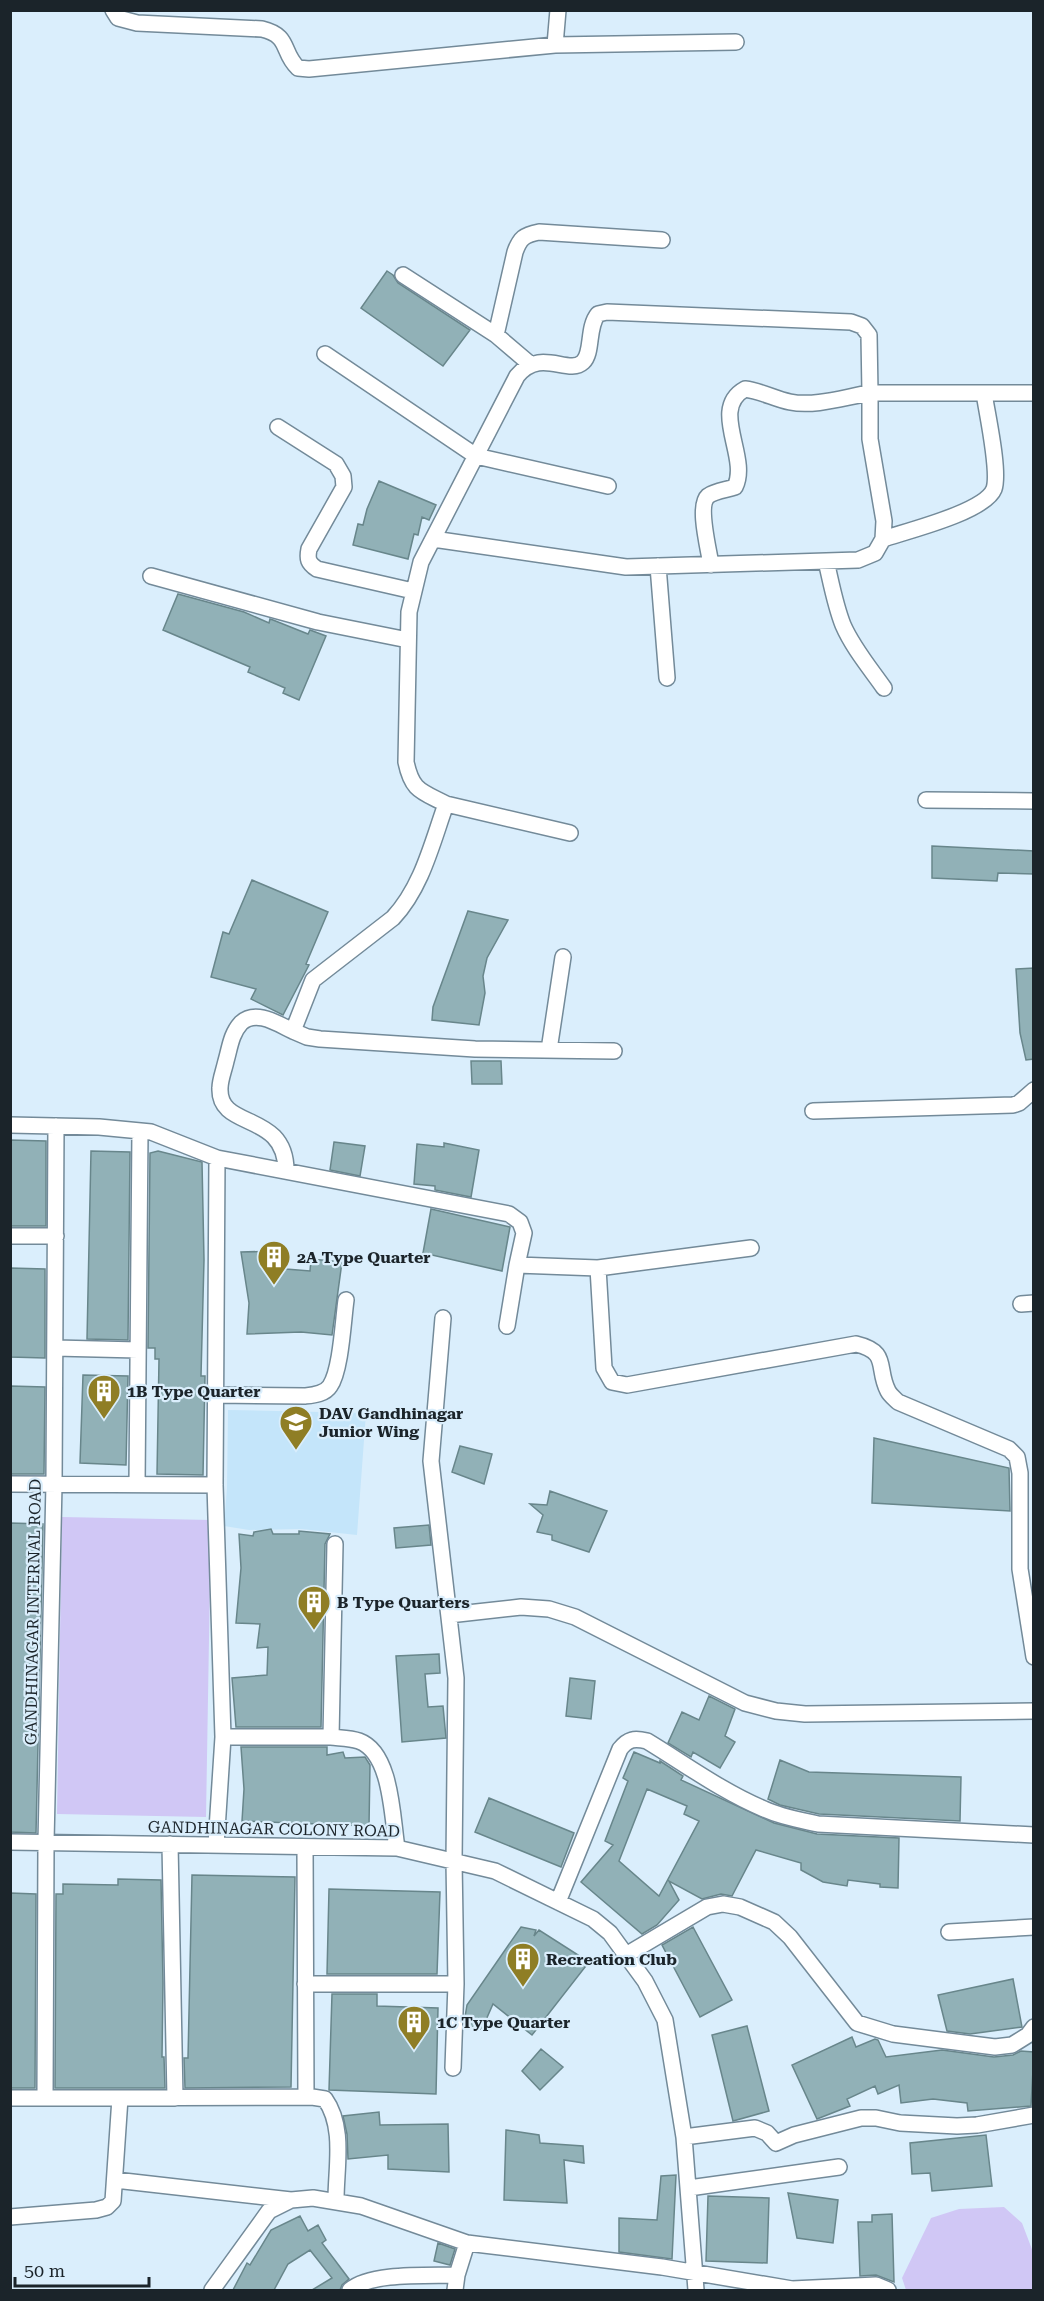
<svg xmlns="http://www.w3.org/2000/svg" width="1044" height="2301" font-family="'Roboto Serif',serif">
  <rect width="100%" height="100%" fill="#daeefc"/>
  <path fill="#c4e5fa" d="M228,1410L366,1413L357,1535L301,1529L249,1530L224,1526L227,1488Z"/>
  <path fill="#d0c7f5" d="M62,1517L211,1520L206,1817L57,1814Z
    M1004,2207L1022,2223L1033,2252V2290H906L902,2278L931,2218L959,2209Z"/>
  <path fill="#91b1b7" stroke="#68868b" stroke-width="1.5" fill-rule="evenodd" d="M387,271L393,275L398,283L470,330L443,366L361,308Z
    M379,481L436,505L429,520L422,517L418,535L414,534L408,559L353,545L358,524L363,525L367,509Z
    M178,594L244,612L269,623L270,619L273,620L308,634L310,630L326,636L299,700L283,693L285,688L248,672L250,667L163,630Z
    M932,846L1034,851V874L998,873L997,881L932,878Z
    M252,880L328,912L306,964L309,965L283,1015L251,999L256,989L211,977L223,932L229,934Z
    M468,911L508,920L487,958L483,976L485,993L479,1025L432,1020L433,1007Z
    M1034,968V1059L1026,1060L1020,1033L1016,969Z
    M471,1061H501L502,1084H472Z
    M10,1140L46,1141V1226H10Z
    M334,1142L365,1146L360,1176L330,1170Z
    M444,1143L479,1150L471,1197L435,1190V1186L414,1184L417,1144L444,1147Z
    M91,1151L130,1152L128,1340L87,1339Z
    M158,1151L202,1162L204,1260L201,1376H205L203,1475L157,1474L159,1359H155V1348H148L150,1153Z
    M431,1209L510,1227L502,1271L423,1253Z
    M281,1251L286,1269L310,1271L311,1259L342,1262L332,1335L301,1332L247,1334L249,1303L241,1252Z
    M10,1268L45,1269V1358L10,1357Z
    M83,1375L128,1376L126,1465L80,1463Z
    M10,1386L45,1387L44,1474H10Z
    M874,1438L1009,1468L1010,1511L872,1503Z
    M460,1446L492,1454L484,1484L452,1472Z
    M550,1491L607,1511L589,1552L552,1540V1535L537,1532L543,1515L530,1504L547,1505Z
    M10,1523L43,1524L36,1833L10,1832Z
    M429,1525L431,1545L396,1548L394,1528Z
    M271,1529L273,1534H299V1531L330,1534L325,1544L321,1727H236L232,1678L267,1675L268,1647L257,1648L260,1624L236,1623L241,1568L239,1534L253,1536L254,1532Z
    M439,1654L440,1673L425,1674L428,1707L443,1706L446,1738L402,1742L396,1656Z
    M570,1678L595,1681L591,1719L566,1716Z
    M709,1696L735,1709L725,1736L735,1742L720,1768L693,1752L691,1757L668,1743L682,1712L699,1720Z
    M241,1747H327V1755L343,1752L345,1758L365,1757L370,1765L369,1826L242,1821L244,1789Z
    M634,1752L660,1763V1761L683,1776L681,1780L774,1823L817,1834L899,1838L898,1888L880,1887V1884L848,1880L847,1886L823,1882L801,1870V1863L756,1850L732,1896L721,1894L702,1899L669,1881L679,1900L657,1925L642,1934L581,1882L613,1845L605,1841L628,1781L623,1778ZM647,1789L687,1806L684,1814L699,1821L659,1896L619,1861Z
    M780,1760L809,1772L961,1777L960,1821L819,1814L780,1805L768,1799Z
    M489,1798L574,1833L561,1867L475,1832Z
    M192,1875L295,1877L291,2087L185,2088L184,2058H188Z
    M118,1879L161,1880L163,1983L162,2057H164L165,2088H55L56,1894H63V1884L118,1885Z
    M329,1889L440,1892L437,1974H327Z
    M10,1893L36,1894L35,2088H10Z
    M521,1927L536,1930L534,1936L539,1930L589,1962L532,2035L493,2004L482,2029H476L464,2023L467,2005Z
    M693,1927L732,2000L700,2017L662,1945Z
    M1013,1979L1022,2027L970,2034L947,2031L938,1995Z
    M332,1994H377V2006L438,2008L436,2094L329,2090Z
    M747,2026L769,2111L733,2121L712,2035Z
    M852,2037L856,2047L875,2039L878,2040L886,2057L942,2050L994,2057L1013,2055L1021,2051L1034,2052L1031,2106L968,2111L967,2103L933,2099L901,2103L899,2085L878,2094L875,2086L847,2099L850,2106L817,2119L792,2065Z
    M541,2049L563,2067L540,2090L522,2071Z
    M379,2112L380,2125L448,2124L449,2172L388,2169V2155L348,2159L347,2134L343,2116Z
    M506,2130L539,2135L540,2143L583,2146L584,2163L564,2160L567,2203L504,2200Z
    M986,2135L992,2186L932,2191L930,2173L912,2174L910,2143Z
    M676,2175L672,2259L619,2252V2218L657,2220L661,2176Z
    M788,2193L838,2200L833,2243L797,2238Z
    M708,2196L769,2198L767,2263L706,2261Z
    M892,2214L894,2282L876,2275L860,2276L858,2222H872V2215Z
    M300,2216L308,2231L318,2225L326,2240L322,2243L349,2279L342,2285L340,2290H312L332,2278L310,2250L288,2264L274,2290H233L247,2263L250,2265L271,2230Z
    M438,2243L455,2249L450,2265L434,2261Z"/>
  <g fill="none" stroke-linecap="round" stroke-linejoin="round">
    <g stroke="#738a99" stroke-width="18">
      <path id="street" d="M113,10L118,18L137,23L262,29C291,36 281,52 298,68L309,69L555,45L558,10
        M555,45L736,42
        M403,275L496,335L530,364
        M496,335L515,252C520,238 524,235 539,232L662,240
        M325,354L476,456L608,486
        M278,427L336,464L343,476L344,487L309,549C307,559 308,563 317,569L413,591
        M433,539L626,567L858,560L875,553L883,539L884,521L870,439V393C845,397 815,407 790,402C775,399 761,391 745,389C709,409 750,457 735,487C726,490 715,491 708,496C697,506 709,550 711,565
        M883,539C907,531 985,512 994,489C1000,471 987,414 984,393
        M826,561C831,582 835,605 843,625C853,648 870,668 884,688
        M658,566L667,678
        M151,576L318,622L408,640
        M926,800L1034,801
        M446,804L570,833
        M293,1031L307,1037L320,1039L475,1049L614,1051
        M549,1050L563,957
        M813,1111L1013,1105L1019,1103L1034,1090
        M10,1125L99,1127L151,1132L217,1158
        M286,1171C286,1110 218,1131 220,1088C220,1080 224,1070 226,1061C230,1047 231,1034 241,1023C256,1009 278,1024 293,1031L313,980L393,918C422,887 432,843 446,804C421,791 412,791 406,762L409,612L421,562L517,376C541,347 568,376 583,362C593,353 587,327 598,314L607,312L851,322L862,326L869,335L870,393H1034
        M10,1236H56
        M598,1268L751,1248
        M1021,1304L1034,1303
        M443,1318L431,1461L456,1678L454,1861L456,1984L453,2068
        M507,1326L517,1265
        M55,1348L138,1350
        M215,1395L305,1396C314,1395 325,1394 330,1386C341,1370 343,1321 346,1300
        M10,1484L215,1485
        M137,1485L140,1131
        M449,1615L521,1607L549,1609L575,1617L745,1703L776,1711L805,1714L1034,1711
        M223,1737H331L335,1544
        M331,1737C340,1738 351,1738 359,1741C392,1753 392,1818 397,1848
        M10,1842L397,1848L495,1871L593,1919L610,1933L626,1955L645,1981L665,2020L684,2137L696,2290
        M170,1844L175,2098
        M216,1845L223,1737L215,1485L217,1158L509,1214L520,1222L524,1233L517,1265L598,1268L604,1368L612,1382L627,1385L856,1344C890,1352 876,1368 888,1391C890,1395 895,1399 898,1402L1009,1449L1017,1457L1020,1473V1569L1034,1657
        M305,1847L306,2097
        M558,1902L620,1749C628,1739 634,1738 647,1741C685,1764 723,1792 764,1809C781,1817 800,1820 818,1824L1034,1835
        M949,1932L1034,1927
        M626,1955L707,1907L723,1904L740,1907L774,1922L790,1937L857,2023L893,2034L995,2047L1012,2045L1028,2035L1034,2027
        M305,1984H456
        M10,2098L312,2097L325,2099C345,2127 336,2167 336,2200
        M45,2098L46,1842L54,1484L56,1126
        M684,2137L755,2128L767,2133L776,2143L794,2135L861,2118H876L900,2123L957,2126L977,2125L1034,2115
        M115,2180L291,2200
        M689,2188L839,2167
        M10,2217L96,2210L107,2207L113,2201L120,2098
        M212,2290L269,2211L291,2200L313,2198L361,2206L467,2243L662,2267L792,2289L876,2285L888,2290
        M350,2290C371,2272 429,2276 457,2275
        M455,2290L457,2275L467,2243"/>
    </g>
    <use href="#street" stroke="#fff" stroke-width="15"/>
  </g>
  <defs>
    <g id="building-pin" transform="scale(1.725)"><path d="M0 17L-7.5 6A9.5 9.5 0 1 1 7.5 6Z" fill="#8f7e25" stroke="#daeefc"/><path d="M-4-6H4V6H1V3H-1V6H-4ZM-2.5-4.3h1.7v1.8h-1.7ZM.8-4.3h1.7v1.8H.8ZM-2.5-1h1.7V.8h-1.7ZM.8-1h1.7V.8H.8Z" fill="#fff"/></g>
    <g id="school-pin" transform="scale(1.725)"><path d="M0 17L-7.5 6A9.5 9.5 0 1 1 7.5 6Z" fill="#8f7e25" stroke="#daeefc"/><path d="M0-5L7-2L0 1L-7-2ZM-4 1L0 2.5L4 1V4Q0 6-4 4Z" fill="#fff"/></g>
  </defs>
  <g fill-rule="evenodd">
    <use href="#building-pin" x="274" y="1257"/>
    <use href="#building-pin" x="104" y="1391"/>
    <use href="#school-pin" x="296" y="1422"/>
    <use href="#building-pin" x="314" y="1602"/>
    <use href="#building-pin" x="523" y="1959"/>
    <use href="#building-pin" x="414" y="2022"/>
  </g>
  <g text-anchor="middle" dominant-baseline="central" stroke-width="4.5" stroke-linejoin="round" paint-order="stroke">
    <g font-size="16" font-weight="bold" fill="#1b242a" stroke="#daeefc" text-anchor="start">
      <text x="297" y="1257">2A Type Quarter</text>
      <text x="127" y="1391">1B Type Quarter</text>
      <text x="319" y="1413">DAV Gandhinagar<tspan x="319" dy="18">Junior Wing</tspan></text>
      <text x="337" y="1602">B Type Quarters</text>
      <text x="546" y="1959">Recreation Club</text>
      <text x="437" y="2022">1C Type Quarter</text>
    </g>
    <g font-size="16" fill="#1b242a" stroke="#daeefc">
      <text transform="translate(33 1612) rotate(-89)">GANDHINAGAR INTERNAL ROAD</text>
      <text transform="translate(274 1829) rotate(1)">GANDHINAGAR COLONY ROAD</text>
    </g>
  </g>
  <rect width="1044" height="2301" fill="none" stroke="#1b242a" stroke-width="24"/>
  <path d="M15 2277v9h134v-9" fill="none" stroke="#1b242a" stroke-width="3"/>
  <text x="24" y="2277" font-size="18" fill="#1b242a" stroke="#daeefc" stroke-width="4.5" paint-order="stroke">50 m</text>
</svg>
